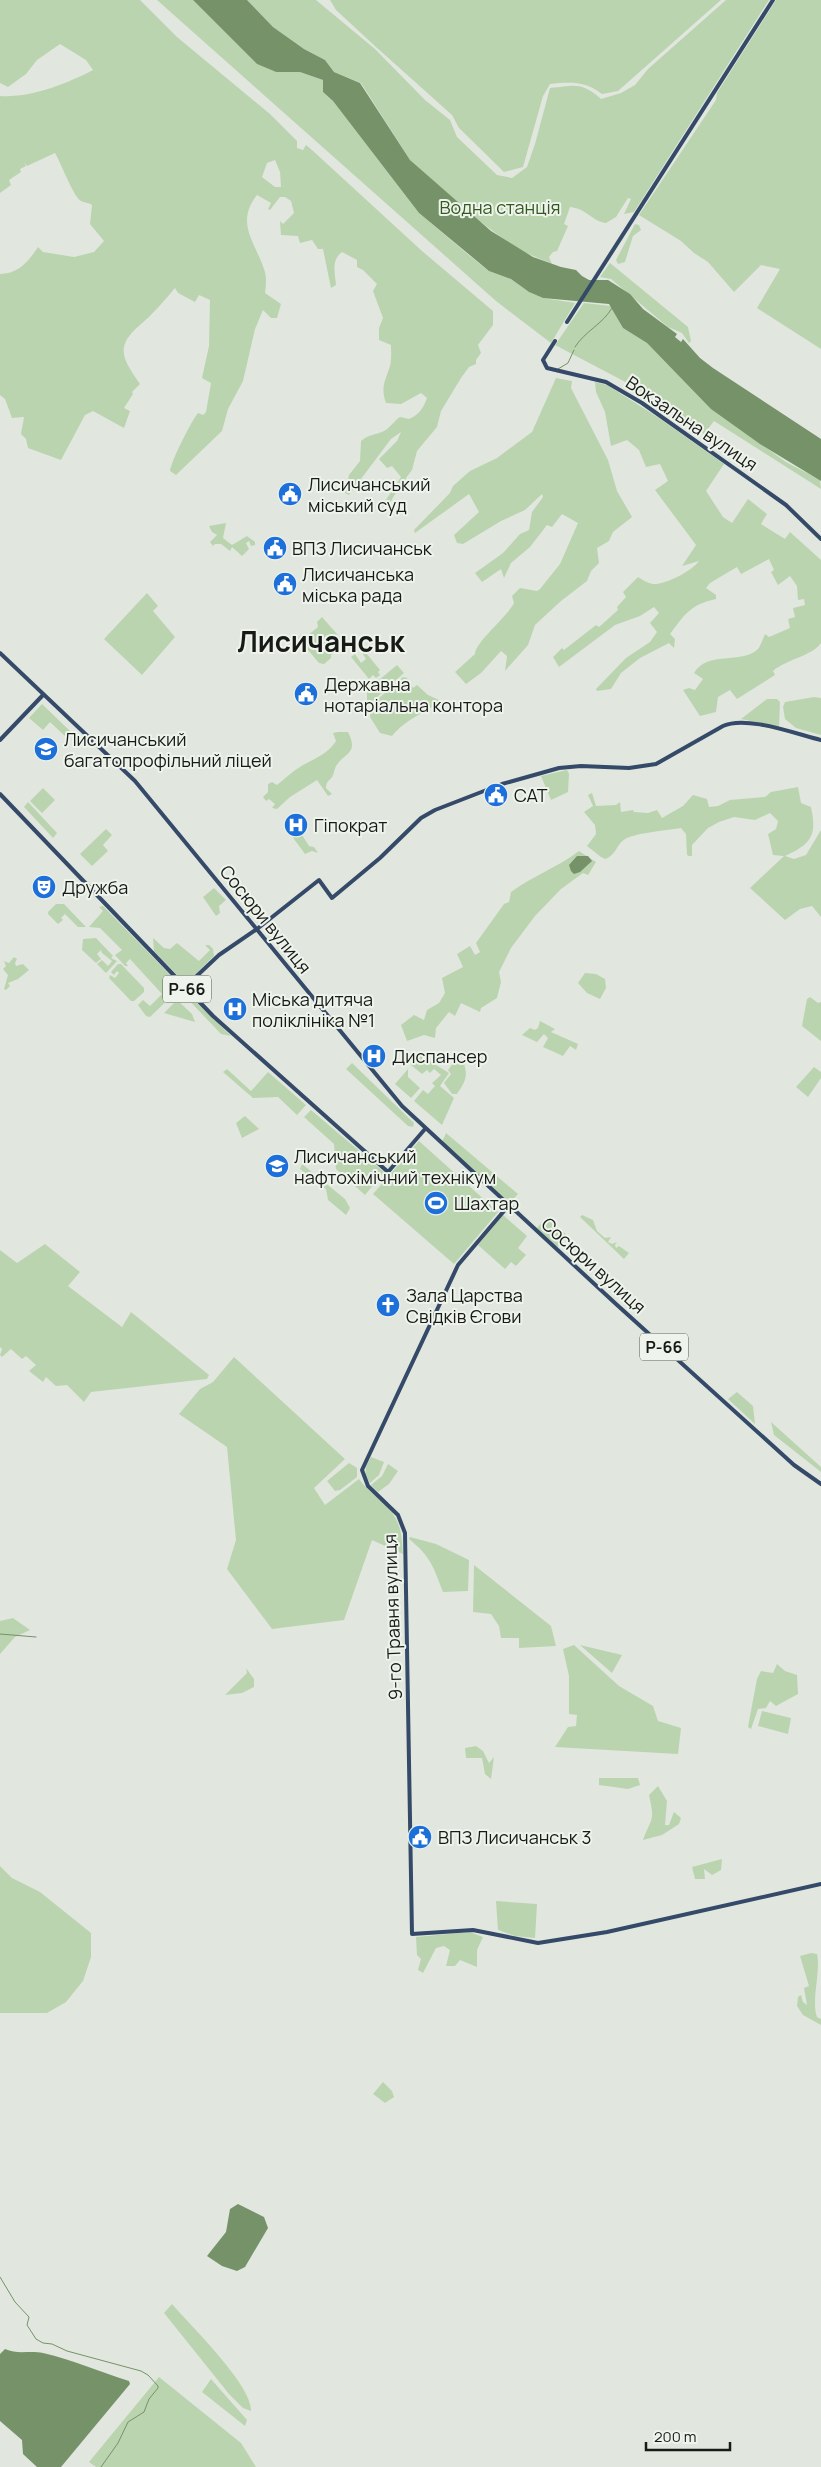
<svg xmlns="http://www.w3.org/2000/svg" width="821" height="2467" font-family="Manrope,sans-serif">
  <rect width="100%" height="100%" fill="#e1e7de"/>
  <path fill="#bbd4b0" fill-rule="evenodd" d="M0,0H140L177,37L270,114L297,141V148L303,150L306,145L312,150L422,251L493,311V325L478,345L481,353L476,360V364L469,367L461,378L441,411L437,427L417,451L412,470L406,478L405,486L398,489L387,508L382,506L401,477L392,466L387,468L379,459L397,441L401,432L391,439L349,495L345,493L349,475L360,461L361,441C369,434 376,435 384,431C391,427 394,421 400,417L409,419C419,415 424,407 427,398L421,393L401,404L386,403C381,389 384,383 389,369C392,362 391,352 391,345L379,340V328L383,318L373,291L377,284L363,270L357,267V260L342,252C331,260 335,273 336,285L331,288L323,249H318L312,240L300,243L298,236L281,235L280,221L283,224L294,213L291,201L285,197H280L270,210L268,209L271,203L257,195C235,223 255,242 264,269C267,276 266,286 265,293L281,304L277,318H271L263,310L255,329L243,381L228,409L222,431L176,475L170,471C171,461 192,420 198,413L203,415L206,412L211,383L202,378L209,346L210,300L199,295L195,302L178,293L175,288C164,301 153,314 140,325C114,347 123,359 140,384L132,392L133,394L124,408L130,411L124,428L93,411L85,415L61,460L28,448L26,439L21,434L24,417L12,418L5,399L0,395V274C18,274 29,261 38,247L43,252L74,257L94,252L104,241L90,224L92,205C88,202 84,203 81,201C74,198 61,163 55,153L27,166L24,162L26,166L20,169L21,172L9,180L11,185L0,193V96C31,98 66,84 93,70L86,60L60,44L37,60L26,74L8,87L0,83ZM275,160L280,172L281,187H275L262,177L267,163Z
    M157,0H193L257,64L276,72H300L323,80V92L333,101L419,213L471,257L489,271L511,279L529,292L543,298L575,303L551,343L496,301Z
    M247,0H316L375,49L425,100L450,120L457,137L497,175L512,178L527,167L535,144L550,88C574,86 581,81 601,99L621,93L635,85L648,69L726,0H769L634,212L624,214L631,199L628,198L616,217L606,223C591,221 588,209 570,207L564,224L568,226L557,251L553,252L549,257L552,264L517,249L466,211L410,160L361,83L334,72L325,60L304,49L273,27Z
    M330,0H721L618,91L602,94C585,81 571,82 550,84L543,96L523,167L504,172L459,128L452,115L376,47L336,10Z
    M776,0H821V349L757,308L780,269L761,265L734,292L708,262L694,253L681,241L639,215L716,100L717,93Z
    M635,224L639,225L641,230L633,236L625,262L618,264L616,260Z
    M610,263L688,327L691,341L689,343L682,333L668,327L611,279L600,277Z
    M584,303L611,306L623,328L647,343L711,408L786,462L820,480L821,489L714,421L704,434L652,396L555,345Z
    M556,378L572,381L571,388L608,460L617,491L632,517L613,532L609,541L597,548L599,563L591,571L587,581L561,601L535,625L528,645L505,671L507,656L501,651L481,673L466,684L455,672L475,654C475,642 507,617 514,603L512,596L520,588L537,591L540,589L560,564L578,523L562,514L552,527L547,525L530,547L511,563L504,578L501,569L482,582L475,573L503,553L520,534L529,530L532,512L543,497L542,494L525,510L501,521L463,544L457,543L454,535L479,512L469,494L415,533L414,530L450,493L453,486L470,471L497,458L532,432Z
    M595,382L607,385L659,418L724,464L706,491L723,517L732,523L748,499L767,514L761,524L785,539L790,532L821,560V643C812,656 787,659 773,671L775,675L737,699L730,690L718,697L716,712L700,716L683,690L689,688L695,690L703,679L694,673C708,650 741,665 758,649C761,645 763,639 765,634L769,637L790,628L788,619L795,617L793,608L805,605L804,599L798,600L797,586L790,576L778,585L771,572L774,570L769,559L741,574L737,567L710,583L706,588L716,595V599C690,605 686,613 670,634L675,639L674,648L669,643L640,658L621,673L611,689L597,691L596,689L626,658L650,642L657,632L650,623L659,613L654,607L640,616L615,625L559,667L553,657L562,648L564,650L596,625L599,627L618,610L617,607L626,597L623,592L638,577C643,580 647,583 653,584C665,585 692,571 699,561L682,566L696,545L655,490L668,481L660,464L646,467L639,450L627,440L611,446L605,412L596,392Z
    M226,523L223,538L232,545L247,536L255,542V545L251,546L249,541L246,543L249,549L242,556L232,547L230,551L221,544H215L213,546L210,542L217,535L212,532L209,526Z
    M147,593L158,606L153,611L175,637L142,675L104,639Z
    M322,617L344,642V646L331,655V658L324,664L319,663L298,638L302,634L307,636L318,627L317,622Z
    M362,648L380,670L378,672L380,675L376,678L373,675L369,679L351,657L355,654L361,663L366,659L361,651Z
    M397,665L404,673L367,706V690Z
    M403,677L407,678L413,688L417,685L428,695L441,701C422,715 407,718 392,736L380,733L370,717L371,705Z
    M814,697L821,698V735L796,728L785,719L783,707L785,702Z
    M767,699H777L780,702L779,727L741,719Z
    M42,704L70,731L66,737L50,722L43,730L29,718Z
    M338,732H348C359,754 345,752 336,766C334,770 334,774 332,777C328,782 326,782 326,788L332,794L328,796L317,780L290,797L277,809L272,808L275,804L269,799L266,801L263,797L268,792V784L272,782L277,785C286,778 295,769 305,764C318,757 328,753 336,741L333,733Z
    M567,770L569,774L568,792L551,800L541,776Z
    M798,787L801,803L811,807C817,835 812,844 785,856L794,859L806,855L821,830V917L812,906L800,909L785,920L750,888L784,856L773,855L768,834L776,829L778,821L770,813L755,820L734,817L719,822L708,828L692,845V856H689L687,855L686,834L681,828C668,830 638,833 627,838C616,843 617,855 605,859L601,857L587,846L596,834L595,825L584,812L593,806L588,795L592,793L596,806L616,805L620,802L621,812L633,810L634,812L648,813L657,810L662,818L683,806L693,795L707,799L709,807L718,806L730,800L765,797L771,792Z
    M43,788L55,800L42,813L30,801Z
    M28,802L57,833L53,838L24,807Z
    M297,827L309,846L314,847L318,853L312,851L305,854L291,835V831Z
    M106,829L112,835L103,845L108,851L92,866L80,854Z
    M579,851L596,862L588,875L583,873L561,889L535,916L511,948L499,972L501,982L497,998L481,1008L480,1012L461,1003L455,1016L449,1012L436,1028L435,1038L424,1035L407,1041L401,1025L414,1015L424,1020L427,1010L439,1003L445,993L442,978L463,967L457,954L470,946L475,955L480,952L476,943L504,904L509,902L511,892C533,876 558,867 579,851Z
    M214,888L226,900L219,906L220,913L216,916L203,897Z
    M64,904L86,927H78L65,914L61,918L63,920L58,924L48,914V912L56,904Z
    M103,906L180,985L179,989L150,1017L146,1016L138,1005L143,1000L150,1006L162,994L130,959L126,963L128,966H125L115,955L122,950L100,928L89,927L103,911L99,907Z
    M96,938L113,956L111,958L117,961L106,973L97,964L102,960L108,966L112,961L102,953L101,950L97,954L101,959L96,963L82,950L83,939Z
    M153,938L164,948L170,949L177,943L199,961L210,950L205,945H209L213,949L214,956L189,980L185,978L182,980L154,951Z
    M14,957L17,959L15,963L16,966L23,964L29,970L18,979L8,983L10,986L6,990L4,989L8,975L3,969L6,966L4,961L9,963Z
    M118,964H121L144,988V992L134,1001H131L109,978L110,975L115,978L119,973L117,971L114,975L111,972Z
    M585,973L596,974L605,979L606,988L600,999L587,993L578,983Z
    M185,992L187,993L231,1036L221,1034L183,994Z
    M810,997L818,1003L821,1002V1041L802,1026L807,999Z
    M177,1000L192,1014L195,1022L164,1013Z
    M540,1021L555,1029L551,1032L578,1044L576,1050L570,1046L563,1056L543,1047L548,1038L544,1034L537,1042L522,1035L530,1028L535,1030L538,1028Z
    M420,1055L449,1073L440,1086L454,1098L442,1125L414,1101L423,1090L428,1094L435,1086L432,1083L441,1075L434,1069L430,1073L427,1070L422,1074L411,1065Z
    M463,1061C469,1076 465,1082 457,1094H452L444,1083L451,1074L448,1070L454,1062Z
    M352,1063L414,1123L413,1127L408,1126L346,1069Z
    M814,1067L821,1072V1078L808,1097L796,1087Z
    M227,1069L251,1091L268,1072L306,1105L297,1115L278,1097L253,1098L223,1072Z
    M408,1069V1077L420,1088L411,1098L395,1084Z
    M311,1110L384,1172L365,1195L336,1169L334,1144L304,1117Z
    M245,1116L259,1129L242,1138L236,1123Z
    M446,1133L518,1194L510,1203L442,1142Z
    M419,1141L498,1212L454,1264L373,1194Z
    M302,1164L345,1199L350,1208L346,1215L328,1200L326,1189L300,1169Z
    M503,1215L527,1236L518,1248L526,1255L516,1266L511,1262L505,1269L478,1245Z
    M582,1215L593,1220L597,1231L605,1238L611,1237L608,1242L612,1244L617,1242L615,1245L616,1248L619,1246L629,1253L624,1259L580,1217Z
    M546,1217L568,1236L557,1247L537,1228Z
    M45,1244L80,1272L68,1286L122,1327L131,1312L209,1375L207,1379L91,1392L84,1402L67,1385L56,1386L46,1377L43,1382L29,1371L36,1365L26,1356L22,1359L11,1349L2,1357L0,1355L2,1349L0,1347V1250L17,1263Z
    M234,1357L345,1459L314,1488L325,1505L359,1479C369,1493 389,1505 396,1519C402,1530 402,1542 403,1554L372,1540L344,1620L272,1629L227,1569L236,1540L227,1447L179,1414L200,1389L213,1382Z
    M737,1392L753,1406L755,1424L728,1399Z
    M771,1422L821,1467V1472L774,1435Z
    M371,1457L384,1462L379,1475L370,1483C363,1473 365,1467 371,1457Z
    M349,1463L357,1468V1477L340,1490L335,1491L327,1481Z
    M388,1464L398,1471L389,1484L378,1492L371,1485L382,1476Z
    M410,1537L436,1544L469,1560L468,1591L443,1592C433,1566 431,1557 409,1539Z
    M474,1565L551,1626L556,1646L519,1648V1638H501L499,1626L491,1614L473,1612Z
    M13,1618L30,1630L15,1637L0,1654V1621Z
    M574,1645L619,1686L653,1706L658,1721L681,1728L678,1754L555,1747L568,1727L576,1726L577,1715L569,1714V1676L563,1649Z
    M580,1645L622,1655L612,1673Z
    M777,1664L785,1671L797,1675L798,1694L776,1706L770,1701L766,1708L758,1709L751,1729L748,1727L757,1679L761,1671L773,1673Z
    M246,1668L254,1679V1687L242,1693L225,1695L247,1673Z
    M762,1711L791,1718L788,1734L758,1726Z
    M476,1746L483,1751L489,1763L494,1757L491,1779L485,1774L482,1758H466L465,1748Z
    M599,1778H638L640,1785L628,1789L599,1785Z
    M658,1786L667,1801L665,1825H669L674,1812L681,1818L679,1824L662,1835L643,1840C652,1816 655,1822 649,1795Z
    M722,1859L721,1870L712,1875L704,1869L705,1879H695L692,1867Z
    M0,1866L12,1878L40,1892L91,1933V1957L83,1981L66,2002L47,2013H0Z
    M496,1901L537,1904L535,1938L515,1936L498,1930Z
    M470,1932L483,1937L477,1950V1967L460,1960L455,1966H446L450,1950L444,1946L436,1948L423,1973L418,1970L421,1959L417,1955L416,1937Z
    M811,1953L817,1954C821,1971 811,2001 817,2017L821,2019V2025L803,2015L797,2006L798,1997L801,1995L803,2002L807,2005L804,1988L809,1986L800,1956Z
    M383,2082L392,2091L394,2097L385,2103L373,2094Z
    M172,2304C190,2325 253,2386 251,2411L243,2408L229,2394L164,2313Z
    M159,2377L241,2443L256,2467H96L89,2462Z
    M211,2379L247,2420L245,2426L202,2392Z"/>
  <path fill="#769269" d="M193,0H247L273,27L304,49L325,60L334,72L360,83L410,160L491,231L533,257L561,267L576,270L582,276L589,280H608L630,294L643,309L677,334L675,337L681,342L683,339L700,358L713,368L821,439V481L760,444L711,409L647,343L623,328L609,304L543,298L529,292L511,279L489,271L419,213L333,101L323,92V80L300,72H276L257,64Z
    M577,856H588L592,861L580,872L574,874L571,871L569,865Z
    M238,2204L264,2217L268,2228L245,2267L237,2271L222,2266L207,2256L226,2232L230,2209Z
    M5,2349C18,2355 30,2350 43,2353C73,2360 100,2372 129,2381L130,2384L61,2467H37L23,2454L22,2440L0,2421V2354Z"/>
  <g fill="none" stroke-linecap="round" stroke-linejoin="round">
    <path stroke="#769269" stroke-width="1" d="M575,347C585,331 603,324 612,308
      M558,369L568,363L574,350
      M0,1634L36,1637
      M0,2277L15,2302L29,2317L27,2325L36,2339L43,2343L52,2344L67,2351L141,2371L148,2375L158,2386V2388L149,2399L144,2412L128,2422L118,2443L101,2467"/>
    <path stroke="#354a68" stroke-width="4" d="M567,322L773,0
      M555,341L543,360L547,368L606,382L642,403L786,505L821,539
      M0,653L135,781L402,1106L616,1304L794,1465L821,1484
      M0,740L43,695
      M0,794L213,1016L388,1172L425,1129
      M185,987L219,955L257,929L319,880L332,898L380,858L421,818L435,810L502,784L559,768L581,766L629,768L656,764L723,726C746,715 796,734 821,740
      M509,1205L458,1265L362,1470L368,1486L398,1515L405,1533L412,1934L473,1930L538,1943L607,1932L821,1884"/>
  </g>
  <defs>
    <g id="civic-disc" transform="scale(1.25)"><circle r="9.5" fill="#1d6fda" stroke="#eef4ec"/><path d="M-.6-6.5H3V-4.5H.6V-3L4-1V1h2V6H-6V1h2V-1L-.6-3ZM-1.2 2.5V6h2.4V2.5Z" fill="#fff"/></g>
    <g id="school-disc" transform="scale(1.25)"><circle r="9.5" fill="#1d6fda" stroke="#eef4ec"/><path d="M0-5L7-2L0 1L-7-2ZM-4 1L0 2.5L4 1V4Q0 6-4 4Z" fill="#fff"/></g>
    <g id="hospital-disc" transform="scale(1.25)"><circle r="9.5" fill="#1d6fda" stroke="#eef4ec"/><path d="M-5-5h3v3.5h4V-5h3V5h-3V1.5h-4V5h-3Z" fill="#fff"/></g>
    <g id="theatre-disc" transform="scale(1.25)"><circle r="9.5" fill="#1d6fda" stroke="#eef4ec"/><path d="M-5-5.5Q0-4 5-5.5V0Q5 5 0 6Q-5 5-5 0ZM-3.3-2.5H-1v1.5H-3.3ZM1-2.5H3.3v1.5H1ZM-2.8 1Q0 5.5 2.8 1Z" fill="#fff"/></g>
    <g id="university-disc" transform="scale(1.25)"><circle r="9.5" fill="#1d6fda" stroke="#eef4ec"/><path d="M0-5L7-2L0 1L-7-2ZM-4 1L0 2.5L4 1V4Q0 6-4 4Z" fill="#fff"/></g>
    <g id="stadium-disc" transform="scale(1.25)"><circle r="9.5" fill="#1d6fda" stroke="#eef4ec"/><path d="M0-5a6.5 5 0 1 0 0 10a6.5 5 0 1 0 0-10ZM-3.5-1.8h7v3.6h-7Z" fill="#fff"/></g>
    <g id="church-disc" transform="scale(1.25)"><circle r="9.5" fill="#1d6fda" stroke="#eef4ec"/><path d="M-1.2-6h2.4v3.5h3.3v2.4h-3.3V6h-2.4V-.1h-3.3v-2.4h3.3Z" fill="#fff"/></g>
  </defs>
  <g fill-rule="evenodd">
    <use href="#civic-disc" x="290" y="494"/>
    <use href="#civic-disc" x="275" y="548"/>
    <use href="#civic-disc" x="285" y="584"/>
    <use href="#civic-disc" x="306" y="694"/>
    <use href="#school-disc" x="46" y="749"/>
    <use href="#civic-disc" x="496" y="795"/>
    <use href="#hospital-disc" x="296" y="825"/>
    <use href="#theatre-disc" x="44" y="887"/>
    <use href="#hospital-disc" x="235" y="1009"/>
    <use href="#hospital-disc" x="374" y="1056"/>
    <use href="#university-disc" x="277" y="1166"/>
    <use href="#stadium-disc" x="436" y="1203"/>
    <use href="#church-disc" x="388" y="1305"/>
    <use href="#civic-disc" x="420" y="1837"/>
  </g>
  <g text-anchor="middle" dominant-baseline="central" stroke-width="4" stroke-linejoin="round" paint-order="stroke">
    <g fill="#eef4ec" stroke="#585b57" stroke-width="1">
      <rect x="163" y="975.5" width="48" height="27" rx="4"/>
      <rect x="640" y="1333.5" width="48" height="27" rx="4"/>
    </g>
    <g font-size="16" font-weight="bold" fill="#181a17">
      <text x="187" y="989">Р-66</text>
      <text x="664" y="1347">Р-66</text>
    </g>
    <g font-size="18" fill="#33591f" stroke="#eef4ec">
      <text x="500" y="207">Водна станція</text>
    </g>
    <g font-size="18" fill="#181a17" stroke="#eef4ec">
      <text transform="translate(692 423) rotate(34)">Вокзальна вулиця</text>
      <text transform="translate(266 919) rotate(51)">Сосюри вулиця</text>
      <text transform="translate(594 1265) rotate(42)">Сосюри вулиця</text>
      <text transform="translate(392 1617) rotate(-92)">9-го Травня вулиця</text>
    </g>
    <g font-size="18" fill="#181a17" stroke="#eef4ec" text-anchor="start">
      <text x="308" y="484">Лисичанський<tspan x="308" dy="21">міський суд</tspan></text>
      <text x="292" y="548">ВПЗ Лисичанськ</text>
      <text x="302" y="574">Лисичанська<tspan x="302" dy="21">міська рада</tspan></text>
      <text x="324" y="684">Державна<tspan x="324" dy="21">нотаріальна контора</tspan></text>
      <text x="64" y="739">Лисичанський<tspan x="64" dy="21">багатопрофільний ліцей</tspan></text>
      <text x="514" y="795">САТ</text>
      <text x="314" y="825">Гіпократ</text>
      <text x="62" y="887">Дружба</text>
      <text x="252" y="999">Міська дитяча<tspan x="252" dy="21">поліклініка №1</tspan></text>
      <text x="392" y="1056">Диспансер</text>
      <text x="294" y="1156">Лисичанський<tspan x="294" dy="21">нафтохімічний технікум</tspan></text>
      <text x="454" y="1203">Шахтар</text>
      <text x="406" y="1295">Зала Царства<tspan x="406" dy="21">Свідків Єгови</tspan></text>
      <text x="438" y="1837">ВПЗ Лисичанськ 3</text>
    </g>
    <g font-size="28" font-weight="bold" fill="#181a17" stroke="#eef4ec">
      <text x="321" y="641">Лисичанськ</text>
    </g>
  </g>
  <path d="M646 2442v8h84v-8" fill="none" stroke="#181a17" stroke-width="2.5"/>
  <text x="654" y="2442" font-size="15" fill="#181a17" stroke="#eef4ec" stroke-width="4" paint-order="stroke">200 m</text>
</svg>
